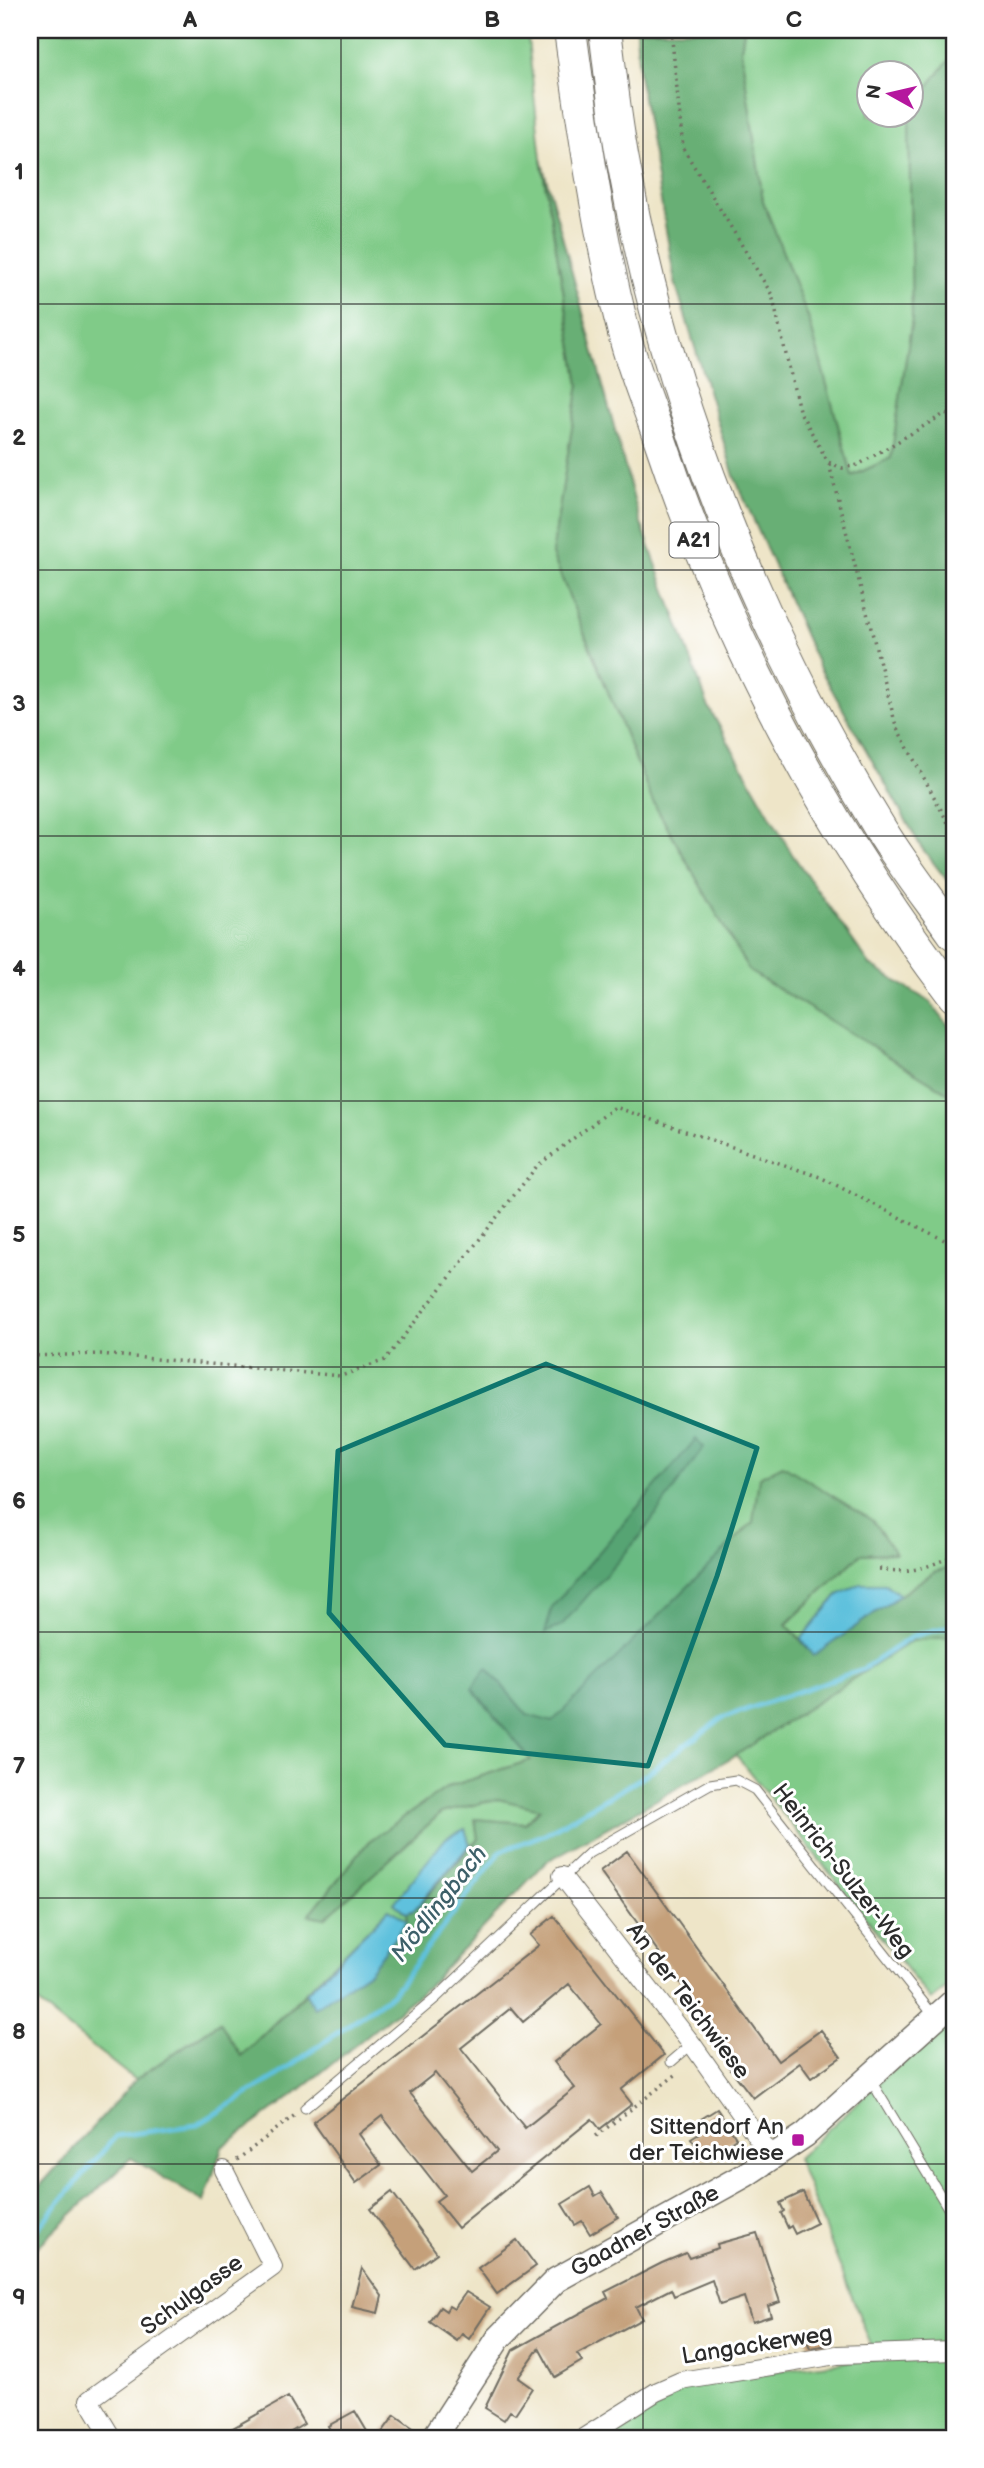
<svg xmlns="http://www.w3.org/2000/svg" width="984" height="2468" font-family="'Balsamiq Sans',sans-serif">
  <rect width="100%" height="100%" fill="#fff"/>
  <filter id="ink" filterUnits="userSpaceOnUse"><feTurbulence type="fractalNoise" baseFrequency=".0143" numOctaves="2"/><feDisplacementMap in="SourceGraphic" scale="14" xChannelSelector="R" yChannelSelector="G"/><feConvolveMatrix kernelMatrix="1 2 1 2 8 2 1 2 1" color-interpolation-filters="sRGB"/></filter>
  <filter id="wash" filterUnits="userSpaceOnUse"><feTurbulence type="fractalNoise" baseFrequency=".00686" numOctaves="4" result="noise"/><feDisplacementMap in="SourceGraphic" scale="28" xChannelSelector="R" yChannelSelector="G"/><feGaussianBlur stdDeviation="1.57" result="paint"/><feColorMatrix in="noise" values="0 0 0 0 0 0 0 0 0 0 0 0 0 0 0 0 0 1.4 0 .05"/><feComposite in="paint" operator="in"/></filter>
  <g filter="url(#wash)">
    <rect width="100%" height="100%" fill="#eee5c8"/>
    <path fill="#80cb88" stroke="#567b5a" stroke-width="2" d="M30,30H527L541,159L579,384L552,554L652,800L749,971L950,1094L954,1099V1566L934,1572L900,1595L885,1584L838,1595L801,1639L786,1625L861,1554L894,1553L753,1522L552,1722L527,1715L488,1668L472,1689L531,1760L448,1787L369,1841L309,1915L325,1918L441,1813L498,1799L540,1808L525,1823L475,1819L478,1839L470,1845L465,1829L394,1903L406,1913L407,1921L389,1909L240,2057L219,2022L135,2080L30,1997Z
      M744,30H954V54L911,108V74H869V116H909L912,319L891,458L852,476L809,320L763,201L741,50Z
      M954,1636V1982L931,2000L736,1755L911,1641Z
      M947,2020L954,2029V2438H594L680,2387L725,2377L876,2358L797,2158Z"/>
    <path fill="#68af74" stroke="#4a6d50" stroke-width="2" d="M636,30H744L741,50L763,201L809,320L852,476L891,458L912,319L909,116L911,108L954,54V889L921,847L818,665L734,476L675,282L639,75Z
      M541,159L639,518L709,708L792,854L870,965L930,1002L954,1033V1099L950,1094L749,971L652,800L552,554L579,384Z
      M696,1439L704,1447L641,1535L562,1625L545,1633L552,1607Z
      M783,1465L873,1521L895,1553L861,1554L786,1624L814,1655L934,1572L954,1566V1636L911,1641L736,1755L546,1862L426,1988L286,2101L222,2147L204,2202L131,2158L30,2254V2197L135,2080L220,2022L241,2056L306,1993L314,2007L370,1971L407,1921L406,1913L415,1910L478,1839L475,1819L525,1823L540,1809L498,1799L441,1813L325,1918L309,1915L369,1841L448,1787L531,1760L472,1688L487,1668L527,1715L552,1722L753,1522L759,1477Z"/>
    <path fill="#5fc1dd" stroke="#457684" stroke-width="2" d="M860,1584H885L900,1595L814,1656L801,1639L838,1595Z
      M465,1829L470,1845L414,1910L406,1913L394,1903L446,1838Z
      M389,1909L407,1921L370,1971L314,2008L306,1993Z"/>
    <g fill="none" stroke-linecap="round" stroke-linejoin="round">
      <path stroke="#5fc1dd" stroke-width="5" d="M30,2237L116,2136L197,2125L275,2077L392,1994L501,1851L545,1834L638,1780L722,1718L863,1669L913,1636L954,1625"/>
    </g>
    <g id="blocks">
      <path fill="#c5a07a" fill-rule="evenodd" d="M627,1851L778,2061L821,2030L841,2057L811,2078L800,2063L753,2098L726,2063L734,2057L600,1871Z
        M554,1916L664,2055L621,2090L632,2104L600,2129L592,2119L458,2228L436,2201L444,2195L382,2116L359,2134L381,2165L356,2183L313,2122L539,1945L530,1935ZM569,1984L601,2024L554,2062L575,2088L525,2128L461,2048L511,2008L523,2022ZM435,2073L497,2151L472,2171L410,2093Z
        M717,2109L736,2138L705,2159L691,2138L699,2133L693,2124Z
        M590,2187L595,2196L602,2192L618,2217L590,2234L582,2221L575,2225L562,2204Z
        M392,2192L437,2253L415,2269L370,2209Z
        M803,2192L817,2223L795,2234L791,2226L788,2228L781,2213L784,2211L780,2203Z
        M757,2233L780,2302L768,2306L771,2316L752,2322L744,2297L720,2305L712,2280L674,2296L671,2289L636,2307L642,2319L577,2354L582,2361L555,2377L539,2348L518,2378L532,2388L515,2414L510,2411L504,2420L485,2408L513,2350L608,2298L605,2292L662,2263L686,2253L689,2258L718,2248L717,2244Z
        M517,2240L536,2266L497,2294L478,2268Z
        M362,2268L382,2296L378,2313L352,2307Z
        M466,2292L490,2307L469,2339L462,2334L457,2341L430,2322L440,2307L446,2311L449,2306L454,2309Z
        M822,2327L828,2345L810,2348L804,2334Z
        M288,2397L304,2424L281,2438H215Z
        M355,2411L371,2438H334L328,2426Z
        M395,2415L420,2433L419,2438H378Z"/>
    </g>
  </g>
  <g filter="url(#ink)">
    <use href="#blocks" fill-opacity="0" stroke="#6f6c62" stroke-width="2"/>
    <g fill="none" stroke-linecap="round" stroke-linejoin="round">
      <g stroke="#6f6c62" stroke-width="11">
        <path id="lane" d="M671,2062L692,2044
          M870,2079L954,2218
          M305,2108L437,1997L589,1853L710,1784L736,1780L755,1790L934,2016"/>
      </g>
      <g stroke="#6f6c62" stroke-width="20">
        <path id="street" d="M562,1876L692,2044L772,2158
          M112,2438L89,2400L273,2267L224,2170
          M583,2438L656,2392L681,2381L837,2355L954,2351"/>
      </g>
      <g stroke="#6f6c62" stroke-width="27">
        <path id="secondary" d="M434,2438L498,2339L556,2280L745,2175L805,2135L954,2001"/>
      </g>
      <g stroke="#6f6c62" stroke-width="34">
        <path id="highway" d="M570,30C584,133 599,236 625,337C634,371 648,404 659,437C726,638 826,828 954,996
          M605,30C611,75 615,121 624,166C665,398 758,630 881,830C903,866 930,900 954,934"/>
      </g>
      <path stroke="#6f6c62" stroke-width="3.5" stroke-dasharray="2 5" stroke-linecap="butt" d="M671,30L683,148L772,295L799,410L828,462L842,468L858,465L946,413L954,418
        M829,464L896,726L954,834
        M30,1356L100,1354L341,1376L385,1360L537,1166L615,1107L820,1177L954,1245
        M879,1569C910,1574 927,1568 954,1555
        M596,2136L677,2074
        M237,2160L295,2115"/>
      <use href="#lane" stroke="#fff" stroke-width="9"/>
      <use href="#street" stroke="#fff" stroke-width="18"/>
      <use href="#secondary" stroke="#fff" stroke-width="24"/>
      <use href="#highway" stroke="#fff" stroke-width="32"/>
    </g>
  </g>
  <path fill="#0f766e" fill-opacity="0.2" stroke="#0f766e" stroke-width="5" stroke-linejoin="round" d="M546,1364L757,1448L717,1576L648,1766L445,1745L329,1613L338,1451Z"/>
  <path fill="none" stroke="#2b2b2b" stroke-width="2" stroke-opacity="0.55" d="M341,30V2438M643,30V2438M30,304H954M30,570H954M30,836H954M30,1101H954M30,1367H954M30,1632H954M30,1898H954M30,2164H954"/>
  <rect fill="#b5179e" stroke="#fff" stroke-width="2.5" x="791" y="2133" width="14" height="14" rx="3.5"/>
  <g text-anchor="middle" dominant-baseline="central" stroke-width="6" stroke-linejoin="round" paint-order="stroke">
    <rect fill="#fff" stroke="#6b6b6b" stroke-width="2" x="669.5" y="522.5" width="49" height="35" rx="5"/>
    <g font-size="21" font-weight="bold" fill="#2b2b2b">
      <text x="694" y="540">A21</text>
    </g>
    <g font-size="23" fill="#2b2b2b" stroke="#fff">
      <text transform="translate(843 1871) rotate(52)">Heinrich-Sulzer-Weg</text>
      <text transform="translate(688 2001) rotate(53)">An der Teichwiese</text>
      <text transform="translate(645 2231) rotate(-29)">Gaadner Straße</text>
      <text transform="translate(192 2295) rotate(-36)">Schulgasse</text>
      <text transform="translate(757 2345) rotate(-9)">Langackerweg</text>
    </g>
    <g font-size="23" fill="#2b2b2b" stroke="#fff" text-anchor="end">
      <text x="784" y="2127">Sittendorf An<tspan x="784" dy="26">der Teichwiese</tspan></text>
    </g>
    <g font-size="24" font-style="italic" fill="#3d6069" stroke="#fff">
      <text transform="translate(439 1904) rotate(-52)">Mödlingbach</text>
    </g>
  </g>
  <rect width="984" height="2468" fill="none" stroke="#fff" stroke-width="77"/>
  <g transform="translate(890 94) rotate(278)"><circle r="33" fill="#ffffff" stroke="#aaaaaa" stroke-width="2"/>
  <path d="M0-5L12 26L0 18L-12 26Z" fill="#b5179e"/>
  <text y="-10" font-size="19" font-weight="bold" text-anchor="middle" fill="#2b2b2b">N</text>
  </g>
  <rect x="38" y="38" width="908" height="2392" fill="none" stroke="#2b2b2b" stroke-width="2.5"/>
  <g font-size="23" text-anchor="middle" font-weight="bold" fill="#2b2b2b">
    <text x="190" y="27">A</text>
    <text x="492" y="27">B</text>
    <text x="794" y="27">C</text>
    <text x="19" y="179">1</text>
    <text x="19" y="445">2</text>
    <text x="19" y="711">3</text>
    <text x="19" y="976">4</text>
    <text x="19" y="1242">5</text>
    <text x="19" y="1508">6</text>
    <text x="19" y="1773">7</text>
    <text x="19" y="2039">8</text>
    <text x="19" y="2305">9</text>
  </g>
</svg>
